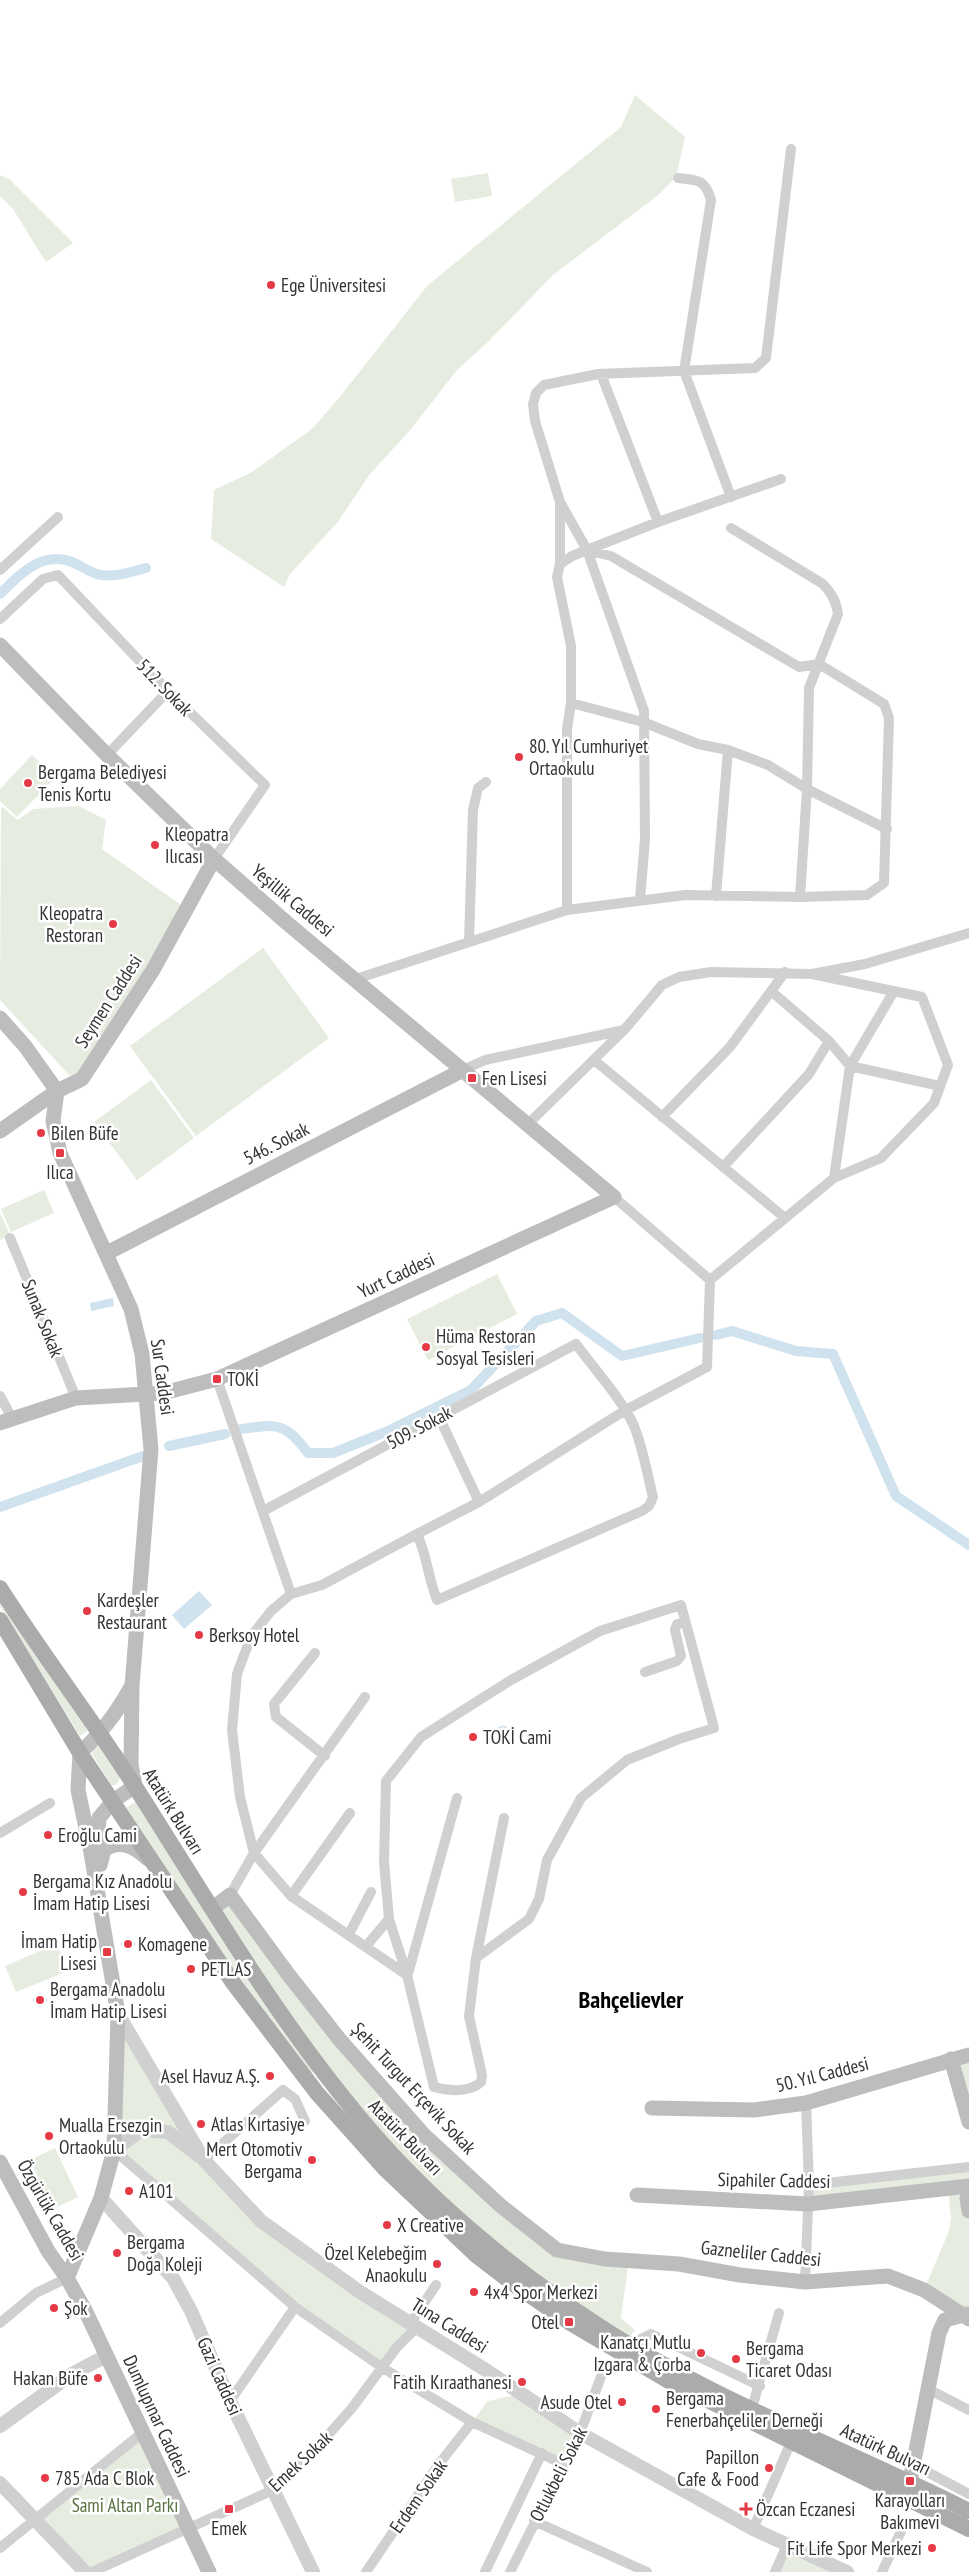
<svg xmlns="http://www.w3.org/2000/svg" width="969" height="2572" font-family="'PT Sans Narrow',sans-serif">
  <rect width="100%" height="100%" fill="#fff"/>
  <path fill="#e6ecdf" d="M635,95L685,137L676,177L657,196L553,275L488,342L457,370L411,429L370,474L337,523L290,574L284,587L211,539L214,490L252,472L312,429L339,398L427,286L621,127Z
    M488,173L492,196L455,202L451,179Z
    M0,175L9,179L73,243L46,262L13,209L0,196Z
    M32,755L55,778L17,817L0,801V789Z
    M1,806L18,820L33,809L79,806L106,820L102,849L181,905L146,969L76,1076L69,1075L0,1000Z
    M263,948L329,1038L196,1136L130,1046Z
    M151,1080L194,1138L137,1180L94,1122Z
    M44,1190L54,1213L11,1232L1,1209Z
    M0,1213L10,1235L0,1240Z
    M497,1274L517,1314L428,1360L407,1319Z
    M0,1595L90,1729L80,1736L0,1606Z
    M98,1746L104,1748L121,1777L116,1785H111L92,1754L93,1749Z
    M136,1801L234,1958L314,2071L310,2075L241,1980L126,1808Z
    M230,1895L424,2135L557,2250L629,2259L621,2318L635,2330L626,2342L538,2283L391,2153L212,1909Z
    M57,1944L68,1971L16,1992L5,1966Z
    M118,2014L204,2160L261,2221L416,2328L383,2368L295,2307L114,2150Z
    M969,2055V2122L955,2069Z
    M55,2148L78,2197L53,2209L30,2160Z
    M969,2167V2312L924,2290L949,2231L951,2218L948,2189L808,2204L809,2185Z
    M520,2394L580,2433L563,2464L472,2422L488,2401Z
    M142,2433L187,2527L92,2572L33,2520Z
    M787,2545L836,2572H775Z"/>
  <path fill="#cfe2ee" d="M113,1298L114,1306L91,1311L90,1303Z
    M199,1591L212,1605L184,1629L172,1615Z
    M497.5 1731a5.5 5.5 0 1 1 11 0a5.5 5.5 0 1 1-11 0Z"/>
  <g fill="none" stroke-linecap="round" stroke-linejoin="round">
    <path stroke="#cfe2ee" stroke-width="10" d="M0,594C17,577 38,554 65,560C78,562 88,573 101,575C117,577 131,572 146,568
      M716,1335L732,1331L796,1351L833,1354L896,1496L969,1545
      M241,1429C277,1424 285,1422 308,1453H333L388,1431L471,1390L536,1321L562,1313L622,1356L700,1338
      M169,1446L225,1434
      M0,1507L143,1456"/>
    <path stroke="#d0d0d0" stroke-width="10" d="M678,178C698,180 705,179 711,200L684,371L731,497
      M601,374L658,522
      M560,503V564
      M731,528L823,584C832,594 836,601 838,614L809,688L807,789L800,897
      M587,550L658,522L781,479
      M0,570L58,517
      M0,619L43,579L58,575L168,691L265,785L214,859
      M571,703L643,722L698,744L728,750L768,765L807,789L887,829
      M107,755L168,691
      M716,896L728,750
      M640,899L645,839L644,711L587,550L560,502L535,421L533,404L536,393L544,385L598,374L755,368L766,358L791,149
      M469,942L473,810L478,788L486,782
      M356,979L567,910L685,895L800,897L867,895L884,883L889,718L884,704L819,664L799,667L611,556L587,550L572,556L560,564L557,577L571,646V703L567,729V910
      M771,991L829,1041L850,1066L940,1086
      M594,1060L785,1218
      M463,1070L485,1060L624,1030
      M662,1117L730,1047L785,972
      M528,1124L625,1029L662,985L679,977L711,972L812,974L865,964L969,933
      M723,1167L809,1074L829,1041
      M834,1178L850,1066L894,991
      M614,1197L710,1280
      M10,1238L76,1398
      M217,1379L291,1594
      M0,1396L12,1418
      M439,1417L479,1502
      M263,1511L576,1344C592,1366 624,1402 634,1426C643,1448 647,1473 653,1497L649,1506L642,1511L437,1600C428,1578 427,1555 417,1534L322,1585L291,1594L271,1611L252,1635L244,1655L237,1674L232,1730L240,1797L254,1853L291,1896L407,1975
      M417,1534L479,1502L624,1411L707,1367L710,1280L834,1178L881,1158L934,1103L948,1065L922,997L812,974
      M315,1653L274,1704L276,1717L325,1756
      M645,1672L677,1661L681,1656L675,1630L677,1624L685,1622
      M0,1833L50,1803
      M230,1895L254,1853L365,1697
      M291,1896L350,1813
      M349,1934L371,1892
      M367,1945L389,1919
      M476,1958L529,1919L539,1899L547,1860L581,1798L627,1760L679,1739L714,1728L681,1605L600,1631L511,1680L421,1737L386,1781L384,1862L389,1919L407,1975L434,2087C448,2091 469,2093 481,2082L482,2075L469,2016L476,1958L504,1818
      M408,1974L457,1798
      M114,2150L295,2307L383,2368L472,2422L563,2464
      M204,2160L283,2090L295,2099L305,2121
      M809,2185L969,2167
      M805,2282L809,2185L806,2103
      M0,2323L36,2293L67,2278
      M410,2324L436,2285
      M631,2344L651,2334L760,2386
      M928,2389L969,2410
      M230,2401L295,2307
      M752,2408L779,2313
      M914,2465L969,2494
      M534,2521L647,2572
      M753,2529L788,2449L795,2444
      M0,2548L142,2433
      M92,2572L273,2490L314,2451L352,2408L397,2347L416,2328
      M366,2572L439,2464L472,2422
      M485,2572L542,2453
      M510,2572L580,2433L602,2374
      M775,2572L787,2545
      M882,2572L904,2525"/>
    <path stroke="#d0d0d0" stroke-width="14" d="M118,2014L204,2160L261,2221L360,2292L489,2372L580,2433L753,2529L847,2572
      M114,2150L141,2130L168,2132L199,2156
      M101,2198L173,2278L191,2311L230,2401L313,2572
      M0,2426L72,2374L106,2356
      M0,2483L85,2572"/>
    <path stroke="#bdbdbd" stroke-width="15" d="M0,645L107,755L214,859L287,923L614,1197L217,1379L163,1393L76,1398L0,1423
      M0,1018L25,1046L57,1091
      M57,1091L53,1121L60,1153L131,1309L142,1354L151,1449L132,1686L131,1764L135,1786L113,1801L99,1818L95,1881
      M0,1131L57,1091L82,1079L153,970L214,859
      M107,1253L463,1070
      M100,1865L104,1850C120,1838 135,1847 148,1859
      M212,1909L230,1895L288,1974L340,2040L424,2135L501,2206L557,2250L605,2259L679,2264L740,2275L805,2282L888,2276L924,2290L969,2319
      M951,2059L969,2122
      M652,2108L754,2110L806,2103L969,2055
      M0,2162L48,2251L67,2278L85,2310L209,2572
      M637,2195L808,2204L969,2186
      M969,2195L967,2198L969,2211
      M67,2278L101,2198L114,2150L118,2014L90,1847L78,1790L80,1753C102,1732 116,1714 131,1687
      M910,2481L939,2333L945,2320L967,2314"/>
    <path stroke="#ababab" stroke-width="16" d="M0,1588C43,1656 93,1720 136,1788C206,1898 272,2012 356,2113C423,2195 511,2269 599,2326C714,2401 846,2449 969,2511
      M0,1620L80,1753L234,1984L317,2093L385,2169L477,2256L519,2288L569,2322L669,2381L969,2529"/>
  </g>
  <g fill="#e63946" stroke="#fff" stroke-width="2">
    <circle cx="271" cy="285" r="5"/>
    <circle cx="519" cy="757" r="5"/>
    <circle cx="28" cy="783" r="5"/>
    <circle cx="155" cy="845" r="5"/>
    <circle cx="113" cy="924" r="5"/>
    <rect x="467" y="1073" width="10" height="10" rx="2.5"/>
    <circle cx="41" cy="1133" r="5"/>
    <rect x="55" y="1148" width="10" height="10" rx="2.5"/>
    <circle cx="426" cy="1347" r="5"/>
    <rect x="212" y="1374" width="10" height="10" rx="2.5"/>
    <circle cx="87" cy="1611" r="5"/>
    <circle cx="199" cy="1635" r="5"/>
    <circle cx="473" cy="1737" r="5"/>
    <circle cx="48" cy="1835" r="5"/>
    <circle cx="23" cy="1892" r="5"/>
    <circle cx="128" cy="1944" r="5"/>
    <rect x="102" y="1947" width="10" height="10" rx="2.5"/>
    <circle cx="191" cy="1969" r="5"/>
    <circle cx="40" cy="2000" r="5"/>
    <circle cx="270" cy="2076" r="5"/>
    <circle cx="201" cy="2124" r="5"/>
    <circle cx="49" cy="2136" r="5"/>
    <circle cx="312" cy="2160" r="5"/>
    <circle cx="129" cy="2191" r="5"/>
    <circle cx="387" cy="2225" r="5"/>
    <circle cx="117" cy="2253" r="5"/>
    <circle cx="437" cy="2264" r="5"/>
    <circle cx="474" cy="2292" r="5"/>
    <circle cx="54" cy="2308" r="5"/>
    <rect x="564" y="2317" width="10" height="10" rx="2.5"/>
    <circle cx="701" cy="2353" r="5"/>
    <circle cx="736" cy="2359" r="5"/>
    <circle cx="98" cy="2378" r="5"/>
    <circle cx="522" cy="2382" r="5"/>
    <circle cx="622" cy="2402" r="5"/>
    <circle cx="656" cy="2409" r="5"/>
    <circle cx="769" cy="2468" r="5"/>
    <circle cx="45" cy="2478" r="5"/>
    <rect x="905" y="2476" width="10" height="10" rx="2.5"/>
    <rect x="224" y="2504" width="10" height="10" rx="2.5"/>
    <path d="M743.5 2501.5h5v5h5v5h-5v5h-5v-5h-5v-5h5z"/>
    <circle cx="932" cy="2548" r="5"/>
  </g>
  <g text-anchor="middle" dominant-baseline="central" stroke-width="5" stroke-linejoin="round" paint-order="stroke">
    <g font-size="19" fill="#333" stroke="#fff" text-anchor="start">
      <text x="281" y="285">Ege Üniversitesi</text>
      <text x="529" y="746">80. Yıl Cumhuriyet<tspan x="529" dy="22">Ortaokulu</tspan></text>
      <text x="38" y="772">Bergama Belediyesi<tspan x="38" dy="22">Tenis Kortu</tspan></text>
      <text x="165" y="834">Kleopatra<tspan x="165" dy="22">Ilıcası</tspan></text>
      <text x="103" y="913" text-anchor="end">Kleopatra<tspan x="103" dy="22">Restoran</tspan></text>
      <text x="482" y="1078">Fen Lisesi</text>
      <text x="51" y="1133">Bilen Büfe</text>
      <text x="60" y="1172" text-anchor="middle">Ilıca</text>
      <text x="436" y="1336">Hüma Restoran<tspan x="436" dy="22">Sosyal Tesisleri</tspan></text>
      <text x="227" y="1379">TOKİ</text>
      <text x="97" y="1600">Kardeşler<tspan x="97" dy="22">Restaurant</tspan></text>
      <text x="209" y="1635">Berksoy Hotel</text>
      <text x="483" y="1737">TOKİ Cami</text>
      <text x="58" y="1835">Eroğlu Cami</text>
      <text x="33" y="1881">Bergama Kız Anadolu<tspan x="33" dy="22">İmam Hatip Lisesi</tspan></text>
      <text x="97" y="1941" text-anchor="end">İmam Hatip<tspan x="97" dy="22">Lisesi</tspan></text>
      <text x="138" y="1944">Komagene</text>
      <text x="201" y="1969">PETLAS</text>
      <text x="50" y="1989">Bergama Anadolu<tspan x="50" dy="22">İmam Hatip Lisesi</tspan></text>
      <text x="260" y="2076" text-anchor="end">Asel Havuz A.Ş.</text>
      <text x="211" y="2124">Atlas Kırtasiye</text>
      <text x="59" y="2125">Mualla Ersezgin<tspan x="59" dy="22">Ortaokulu</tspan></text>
      <text x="302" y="2149" text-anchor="end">Mert Otomotiv<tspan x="302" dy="22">Bergama</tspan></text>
      <text x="139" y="2191">A101</text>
      <text x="397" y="2225">X Creative</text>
      <text x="127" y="2242">Bergama<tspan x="127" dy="22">Doğa Koleji</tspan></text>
      <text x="427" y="2253" text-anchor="end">Özel Kelebeğim<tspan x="427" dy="22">Anaokulu</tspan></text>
      <text x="484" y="2292">4x4 Spor Merkezi</text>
      <text x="64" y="2308">Şok</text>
      <text x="559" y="2322" text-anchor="end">Otel</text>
      <text x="691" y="2342" text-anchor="end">Kanatçı Mutlu<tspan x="691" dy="22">Izgara &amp; Çorba</tspan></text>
      <text x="746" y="2348">Bergama<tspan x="746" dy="22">Ticaret Odası</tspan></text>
      <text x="88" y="2378" text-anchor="end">Hakan Büfe</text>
      <text x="512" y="2382" text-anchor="end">Fatih Kıraathanesi</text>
      <text x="666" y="2398">Bergama<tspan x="666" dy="22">Fenerbahçeliler Derneği</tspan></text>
      <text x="612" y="2402" text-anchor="end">Asude Otel</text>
      <text x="759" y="2457" text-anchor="end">Papillon<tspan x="759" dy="22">Cafe &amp; Food</tspan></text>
      <text x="55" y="2478">785 Ada C Blok</text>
      <text x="910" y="2500" text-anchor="middle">Karayolları<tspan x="910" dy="22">Bakımevi</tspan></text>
      <text x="756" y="2509">Özcan Eczanesi</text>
      <text x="229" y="2528" text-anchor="middle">Emek</text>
      <text x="922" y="2548" text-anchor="end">Fit Life Spor Merkezi</text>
    </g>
    <g font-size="19" fill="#333" stroke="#fff">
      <text transform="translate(165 687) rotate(46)">512. Sokak</text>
      <text transform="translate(293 900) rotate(40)">Yeşillik Caddesi</text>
      <text transform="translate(108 1001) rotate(-57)">Seymen Caddesi</text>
      <text transform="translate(276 1143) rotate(-27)">546. Sokak</text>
      <text transform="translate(396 1275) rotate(-25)">Yurt Caddesi</text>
      <text transform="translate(43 1318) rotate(68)">Sunak Sokak</text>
      <text transform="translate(163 1377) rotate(82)">Sur Caddesi</text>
      <text transform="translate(419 1427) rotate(-28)">509. Sokak</text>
      <text transform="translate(174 1811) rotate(58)">Atatürk Bulvarı</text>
      <text transform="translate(822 2074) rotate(-14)">50. Yıl Caddesi</text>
      <text transform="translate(414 2088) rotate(47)">Şehit Turgut Erçevik Sokak</text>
      <text transform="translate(406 2137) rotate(46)">Atatürk Bulvarı</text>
      <text transform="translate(774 2180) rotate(1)">Sipahiler Caddesi</text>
      <text transform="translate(51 2210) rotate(60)">Özgürlük Caddesi</text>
      <text transform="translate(761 2253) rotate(6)">Gazneliler Caddesi</text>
      <text transform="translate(450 2325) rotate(32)">Tuna Caddesi</text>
      <text transform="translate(220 2376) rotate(66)">Gazi Caddesi</text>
      <text transform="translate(157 2416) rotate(65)">Dumlupınar Caddesi</text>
      <text transform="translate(886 2449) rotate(25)">Atatürk Bulvarı</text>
      <text transform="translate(300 2461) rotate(-43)">Emek Sokak</text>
      <text transform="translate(558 2474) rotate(-63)">Otlukbeli Sokak</text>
      <text transform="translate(418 2496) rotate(-55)">Erdem Sokak</text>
    </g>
    <g font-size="19" fill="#56703f" stroke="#fff">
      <text x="125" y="2505">Sami Altan Parkı</text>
    </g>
    <g font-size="24" font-weight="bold" fill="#000" stroke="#fff">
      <text x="631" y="1999">Bahçelievler</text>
    </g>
  </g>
</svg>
